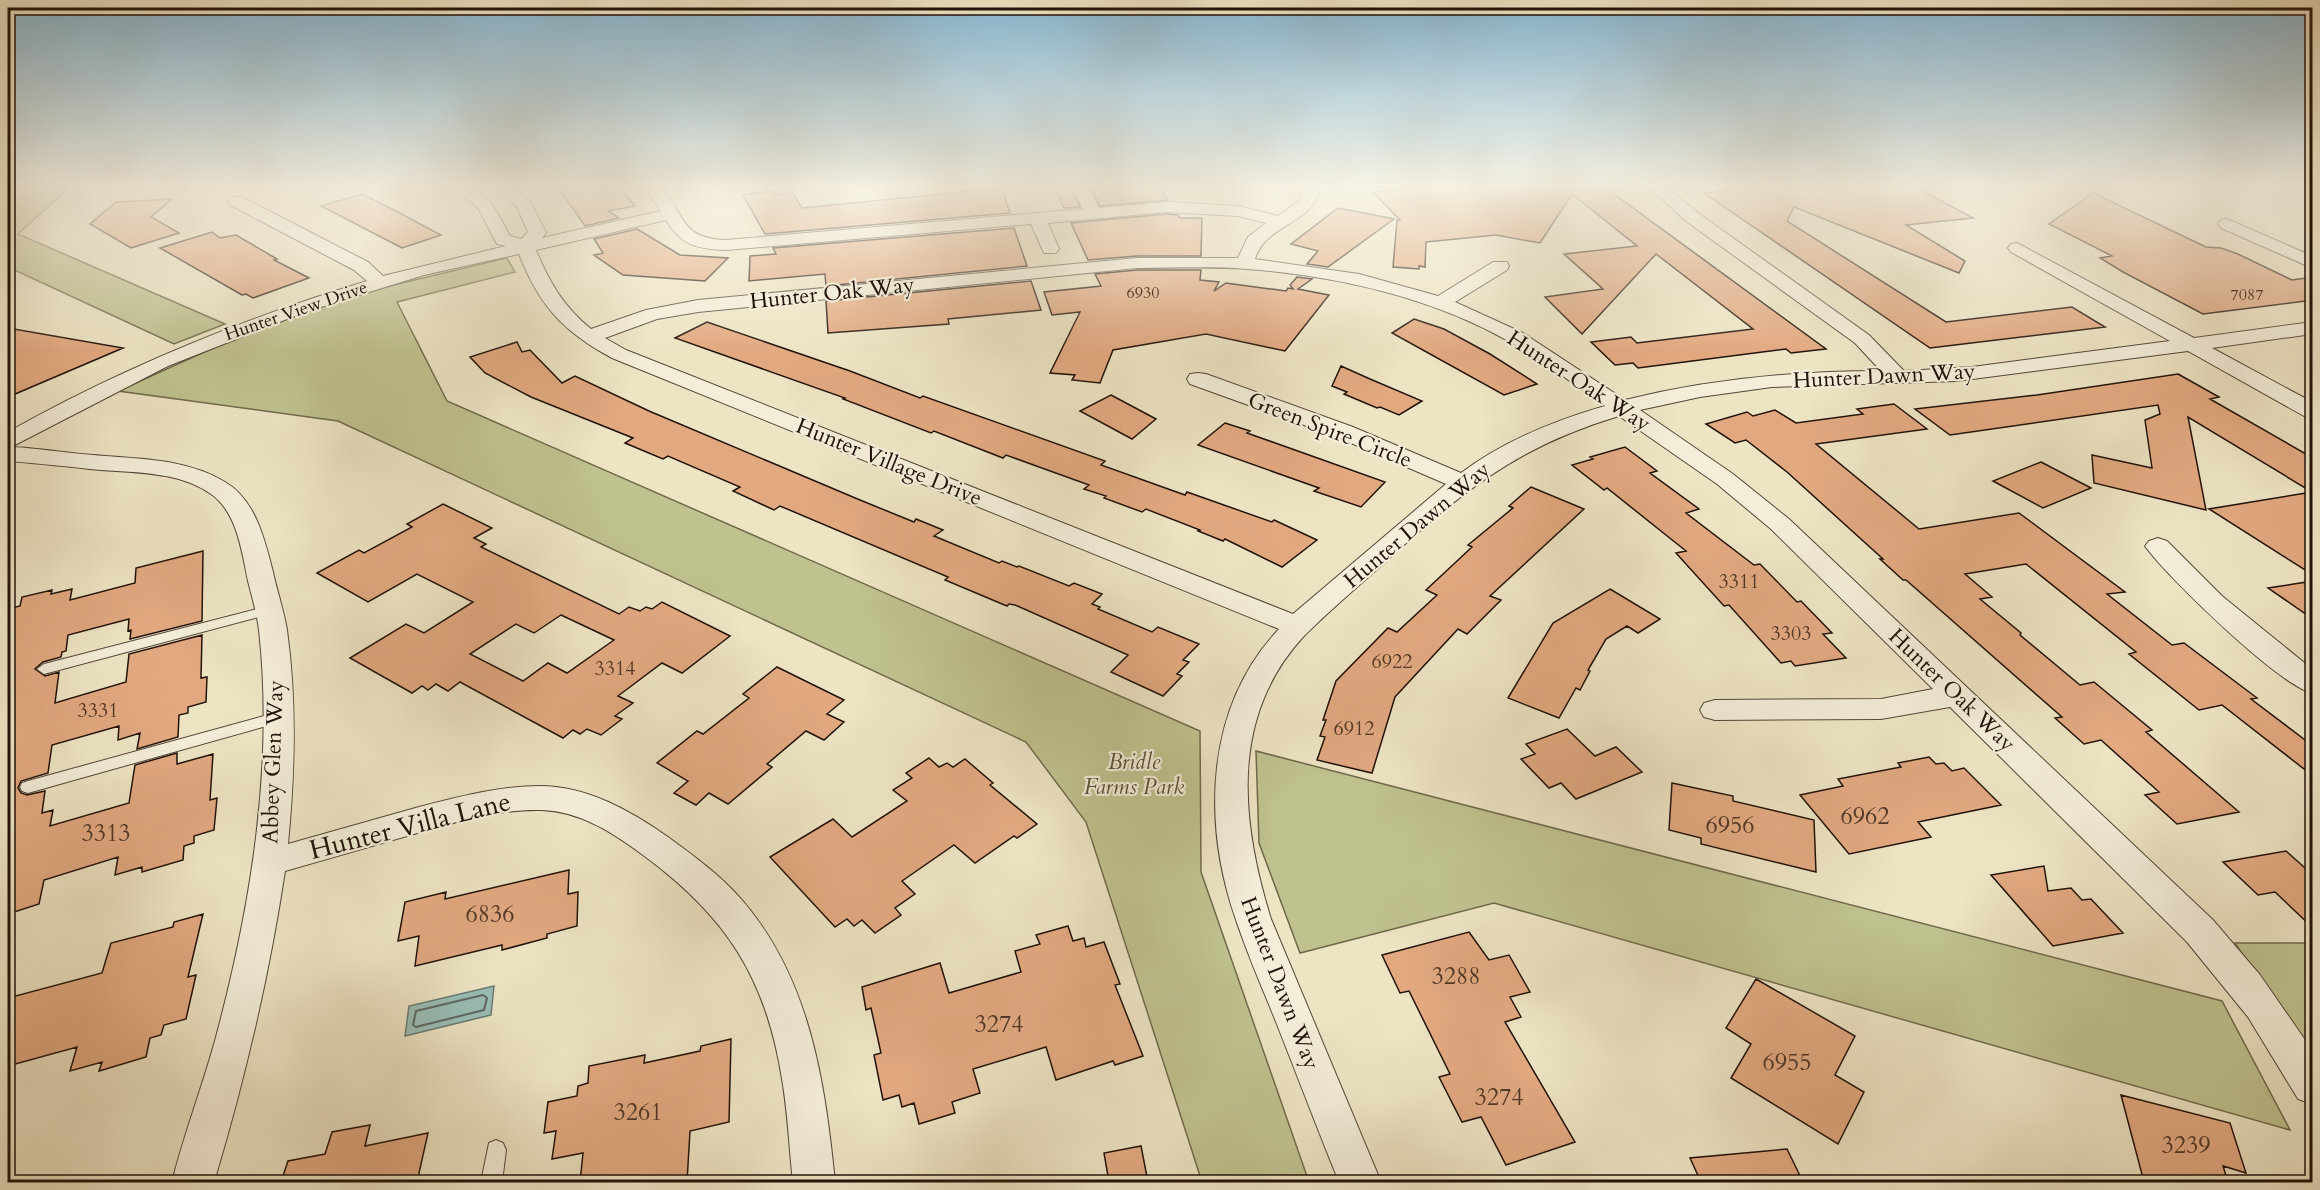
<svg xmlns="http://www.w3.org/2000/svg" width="2320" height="1190" font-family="Cardo,serif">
  <rect width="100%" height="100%" fill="#ede4c4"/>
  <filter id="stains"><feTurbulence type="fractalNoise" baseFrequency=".00333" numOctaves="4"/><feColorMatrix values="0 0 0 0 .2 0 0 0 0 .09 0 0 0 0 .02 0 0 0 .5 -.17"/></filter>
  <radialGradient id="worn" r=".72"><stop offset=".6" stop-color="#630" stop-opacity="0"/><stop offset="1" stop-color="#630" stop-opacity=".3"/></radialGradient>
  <path fill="#bfc28f" stroke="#706a4c" stroke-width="1.5" d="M8,186H71L18,234L225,324L174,344L8,267Z
    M507,258L515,272L397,302L447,401L1200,731L1201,872L1309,1182H1202L1086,822L1026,742L338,421L118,391L242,335L368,291Z
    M1256,751L2222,1001L2290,1130L1494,903L1300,953L1259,843Z
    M2235,943H2312V1061Z"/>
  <path fill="#99beb7" stroke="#697972" stroke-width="1.5" d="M494,986L491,1015L405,1036L409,1006Z"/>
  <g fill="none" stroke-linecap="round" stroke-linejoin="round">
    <path stroke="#5d6860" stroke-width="2" d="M483,995L487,998L484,1010L416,1027L413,1025L416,1011Z"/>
  </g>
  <path fill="#e2a981" stroke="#21120a" stroke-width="1.5" fill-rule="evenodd" d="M557,186H619L635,206L608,211L619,218L585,226Z
    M1053,186H1070L1080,207L1064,208Z
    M1090,186H1159L1168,200L1100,206Z
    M1444,186H1603L1826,349L1791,353L1786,349L1638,368L1633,363L1615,365L1591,342L1631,337L1637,343L1753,329L1656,254L1582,334L1545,297L1603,289L1564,254L1637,246L1572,194L1540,243L1496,235L1426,242L1425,267L1419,266V269L1393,267L1397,220H1400L1373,192Z
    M1744,186H1914L1973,218L1906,225L1965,261L1959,273L1794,207L1787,221L1946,322L2072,307L2105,327L1930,348L1704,193L1749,189Z
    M1002,188L1010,213L765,234L743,195L772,191L775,195L792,192L802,208Z
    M2093,193L2206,247L2221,248L2238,254L2292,280L2313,277V300L2203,314L2123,272L2100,258L2112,256L2049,224Z
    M362,194L392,209L441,235L402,248L321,206Z
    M172,199L151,217L179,233L131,248L90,224L116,202Z
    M1338,208L1394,219L1328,267L1307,264L1318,251L1291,244Z
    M1166,214L1178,215L1180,218H1202L1201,256H1137L1088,260L1071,223Z
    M1014,228L1027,266L826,286L825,274L749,281L750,256L776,254L773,248Z
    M637,229L680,255L728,258L705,281L623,275L594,255L603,253L594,239Z
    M212,232L220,238L236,235L277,259L274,260L309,278L253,298L246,294L242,295L160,248Z
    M1137,270H1201L1200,280L1219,282L1214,291L1226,283L1286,291L1288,288L1293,289L1290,285L1297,277L1312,279L1298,289L1329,295L1285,351L1206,334L1113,350L1100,383L1072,380L1075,375L1050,373L1080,312L1052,315L1044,292L1101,286L1095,274Z
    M1031,281L1041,310L948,319L949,324L828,333L826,301Z
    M1414,319L1444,329L1490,354L1537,384L1504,395L1392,333Z
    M707,322L850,371L920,398L923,396L1105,461L1101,465L1185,495L1187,492L1272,522L1274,520L1317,540L1282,567L1225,539L1223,541L1198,531L1200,530L1146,509L1142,512L1104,498L1106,496L1084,489L1089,485L1006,455L1003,458L934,431L931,433L843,399L845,398L675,338Z
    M8,328L123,348L8,397Z
    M517,342L522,352L530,350L562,383L575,376L649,411L860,500L914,522L916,519L943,530L934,536L999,563L1002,561L1017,567L1019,566L1069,586L1074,583L1102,594L1092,604L1100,607L1098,609L1152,632L1158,627L1199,644L1183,660L1189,662L1177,674L1182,676L1163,696L1111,672L1128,655L1015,605L1009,604L1007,606L945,580L948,577L780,506L774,510L733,491L740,487L668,456L663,459L625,443L633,438L531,397L485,373L470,357Z
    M1341,366L1370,379L1422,401L1399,415L1380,407L1377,408L1344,394L1347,392L1332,386Z
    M2178,374L2219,397L2210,399L2313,458V575L2209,509L2312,492L2188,417L2206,510L2094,483L2092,455L2152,468L2145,420L2160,414L2158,405L1950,435L1915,409L2037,395Z
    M1111,395L1156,419L1132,439L1080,411Z
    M1894,404L1927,429L1816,444L1919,529L2019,513L2125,592L2107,594L2172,645L2184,643L2257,698L2251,699L2313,746V776L2222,705L2199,710L2129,654L2136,652L2026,564L1965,574L1992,597L1980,599L2021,633L2020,635L2080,685L2094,682L2152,730L2146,732L2239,812L2177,824L2145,795L2159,792L2101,740L2084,744L2055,718L2062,717L1906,580H1903L1880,559H1883L1787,472L1746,440L1735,443L1706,424L1747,412L1753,416L1775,410L1796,423L1863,414L1857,409Z
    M1225,423L1250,431L1247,433L1385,482L1361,507L1314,491L1319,488L1198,445Z
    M1625,447L1657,471L1650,473L1699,509L1686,513L1754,565L1760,564L1797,602L1801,601L1832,633L1823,634L1846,658L1795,666L1791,661L1781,663L1729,605L1724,606L1676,553L1686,551L1607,488L1604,490L1572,465L1593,459L1590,457Z
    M2041,462L2091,488L2043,508L1993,481Z
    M1531,487L1584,509L1490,596L1501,600L1467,634L1458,629L1395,697L1372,773L1317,760L1325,737L1320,736L1326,720H1323L1336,681L1388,628L1397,632L1437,595L1426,590L1472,547L1468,545L1513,508L1509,506Z
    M443,504L492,528L474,538L486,544L481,547L619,614L629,607L640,611L646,607L652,609L662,602L730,636L682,673L662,663L618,696L633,703L615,716L622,719L601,735L587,729L580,734L573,730L563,738L460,682L448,691L436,684L428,690L422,686L412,693L350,658L406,624L424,633L473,602L417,574L368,602L317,573L359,550L364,553L412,527L407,524ZM561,615L614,640L567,673L548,663L523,681L470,654L516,624L534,633Z
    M203,551L202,621L130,639L131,630L128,631L129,619L68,635L66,651L62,652L61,657L43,662L35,669L45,676L59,672L55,703L126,682L129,654L202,635L201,678L207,677L206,702L188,707V713L179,715L178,737L137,749L140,733L118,740L119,726L52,745L48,773L21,781L18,788L21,793L27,795L45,791L42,813L53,810L50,826L129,803L135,765L177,753V764L213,754L210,800L217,798L214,830L194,836V843L184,846L183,860L142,872V867L115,875L118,857L44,880L39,904L8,914V614L11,613L12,608L20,606L22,597L52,590L51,594L72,589L70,600L135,583L136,568Z
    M2313,581V619L2268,588Z
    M1610,589L1660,619L1638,633L1627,626L1606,639L1588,670L1590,671L1580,690L1576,688L1559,718L1508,698L1553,623Z
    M777,667L844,700L827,714L844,722L824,740L806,731L767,764L772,767L728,804L709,793L696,805L674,793L688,781L657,763L697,731L703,734L749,698L743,694Z
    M1567,729L1595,756L1616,747L1642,772L1576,799L1561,783L1549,788L1521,759L1535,754L1526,744Z
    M1929,757L1936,764L1944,763L1952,771L1964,768L2001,805L1918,822L1931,837L1849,854L1800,795L1843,786L1838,779L1901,767L1898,763Z
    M929,758L939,767L947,763L953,767L965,759L993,783L990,785L1037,824L1017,838L1014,836L975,863L954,845L902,881L915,894L895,908L901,915L875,933L862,920L854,926L847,919L835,927L770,857L833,819L852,837L907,801L893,790L912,778L906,773Z
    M1672,783L1733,796V801L1814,820L1816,872L1701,844V838L1669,830Z
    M2286,851L2313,875V928L2275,892L2258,895L2223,862Z
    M2044,866L2048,891L2071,888L2082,900L2091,899L2123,933L2053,946L1991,875Z
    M569,870L568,894L578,892L577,926L547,934V938L502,950V945L415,966L419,936L398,941L405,902L446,892L445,899Z
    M203,914L188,977L196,975L186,1019L164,1025L161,1035L150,1038L146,1057L99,1071L102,1062L70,1071L77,1047L8,1066V998L102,973L111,943L173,927L174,922Z
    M1068,926L1073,941L1084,938L1086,947L1104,942L1120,984L1115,985L1143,1056L1115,1065L1113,1061L1056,1080L1046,1047L973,1069L980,1093L952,1102L955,1113L919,1124L914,1103L902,1107L899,1095L883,1100L874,1055L881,1053L871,1008L866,1010L862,987L940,963L949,993L1021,972L1015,951L1040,944L1036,935Z
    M1469,932L1489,960L1509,955L1530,992L1510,997L1521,1017L1505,1022L1575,1142L1506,1165L1481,1117L1462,1122L1439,1077L1450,1074L1409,991L1400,993L1382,955Z
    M1756,979L1855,1036L1835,1075L1864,1092L1838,1144L1731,1078L1751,1044L1726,1028Z
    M731,1039L729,1122L690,1131L687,1182H580L583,1153L552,1159L556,1131L544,1133L548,1102L577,1096L578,1086L588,1083L589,1066L645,1055L644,1063L700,1051L701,1046Z
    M2121,1095L2230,1123L2246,1173L2223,1166L2228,1182H2144Z
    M370,1125L365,1146L428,1133L417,1182H281L288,1161L325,1154L332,1132Z
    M1141,1146L1148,1182H1109L1104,1153Z
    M1787,1149L1803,1182H1701L1690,1158Z"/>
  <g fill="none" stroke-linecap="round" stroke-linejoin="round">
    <g stroke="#544638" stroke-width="2">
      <path id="lane" d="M269,606L274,607L276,610L274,613L44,674L37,669L44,664Z
        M279,712L284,713L287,717L284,721L28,793L22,791L20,787L22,783L28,781Z
        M496,1140L503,1143L506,1150L502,1182H481L489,1143Z"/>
    </g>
    <g stroke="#544638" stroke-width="2">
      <path id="street" d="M452,186C486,183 496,210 510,236L521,239L528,232L517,207L495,186H512L530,201L546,233L542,238L661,211L643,186H660C687,215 678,238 726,240L1083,209L1072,186H1088L1099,208L1166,202L1239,206L1278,216L1300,200L1302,186H1345L1343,189L1319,193C1308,226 1266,224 1255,259L1359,274L1438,296L1493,262H1507L1509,266L1507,270L1455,302L1523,333L1625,400C1710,379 1794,371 1881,371L1855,343L1686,221L1648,186H1665L1698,213L1869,335L1904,371L1972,367L2170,341L2011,252L2008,248L2011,244L2017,243L2194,338L2312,322V334L2212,348L2312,402V418L2304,416L2188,351L1957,381L1772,387L1700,397L1640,410L1733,474L1789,519L2213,920L2260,975L2312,1050V1104L2298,1099L2248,1017L2187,942L1950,707L1881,719L1715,720L1704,717L1700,710L1704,703L1715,700L1881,699L1933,689L1771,529L1717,484L1619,416C1515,447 1459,494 1381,566C1355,589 1328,612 1303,637C1229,718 1241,822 1271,919L1381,1182H1339C1317,1128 1296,1072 1274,1017C1261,985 1247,953 1236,920C1202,823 1205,707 1279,629L612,358C564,332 539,306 519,254L424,275L305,312L168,366L11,447C38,448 65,453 93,455C137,459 186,458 225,482C256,500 265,541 273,572C277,591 284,611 287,630C297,701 295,772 288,844C332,832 375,819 419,807C458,797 499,786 540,786C587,786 631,811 668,837C694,856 720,875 741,899C810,978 825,1082 835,1182H793C789,1148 788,1113 782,1079C766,978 727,918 647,858C615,834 581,811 541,810C500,809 460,821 421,832C376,845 331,858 285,871C269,977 245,1079 214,1182H172C184,1134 203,1085 216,1037C251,906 274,766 259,630C257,614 252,597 248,581C242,552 237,512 211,494C177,470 130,473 90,469C63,466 35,463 8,461V432C122,368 242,319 367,281L354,270L230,205L228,201L230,197H242L368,262L383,276L506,246L497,244L478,208ZM1166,212L1238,216L1266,223L1248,237L1238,258H1137L698,300L646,310L591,329C564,307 549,282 536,250L666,220C682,246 697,249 726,250L1031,224L1044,253H1056L1059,249L1048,223ZM1137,268C1173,268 1211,266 1247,269C1336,276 1431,297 1510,342C1543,361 1574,384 1605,406C1553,421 1504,441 1461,473L1353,427L1206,374L1198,373L1190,374L1187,379L1190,384L1337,437L1446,484L1293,614L626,350L605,338L657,319L698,312Z
        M2227,219L2312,256V268L2221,228L2218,224L2221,220Z
        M2158,538L2167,541L2222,596L2312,669V693C2279,685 2167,577 2145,546L2149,541Z"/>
    </g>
    <use href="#lane" fill="#f3edd9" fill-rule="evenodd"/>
    <use href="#street" fill="#f3edd9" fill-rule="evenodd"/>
  </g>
  <linearGradient id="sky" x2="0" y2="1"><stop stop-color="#88b8d4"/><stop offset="0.53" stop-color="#f7f3e4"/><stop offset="1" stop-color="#f7f3e4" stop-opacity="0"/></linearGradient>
  <rect width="2320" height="352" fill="url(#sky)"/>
  <g text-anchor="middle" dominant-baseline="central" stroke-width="4.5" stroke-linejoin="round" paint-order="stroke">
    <g font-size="16" fill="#513828">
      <text x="1143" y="293">6930</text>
      <text x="2247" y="295">7087</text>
    </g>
    <g font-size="18" fill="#21120a" stroke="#f3edd9">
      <text transform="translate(296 311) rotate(-19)">Hunter View Drive</text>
    </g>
    <g font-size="20" fill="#513828">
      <text x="1739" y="581">3311</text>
      <text x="1791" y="633">3303</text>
      <text x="1392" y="661">6922</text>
      <text x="615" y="668">3314</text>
      <text x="98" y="710">3331</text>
      <text x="1354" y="728">6912</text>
    </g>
    <g font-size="22" fill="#21120a" stroke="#f3edd9">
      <text transform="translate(832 293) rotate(-6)">Hunter Oak Way</text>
      <text transform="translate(1884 376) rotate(-3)">Hunter Dawn Way</text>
      <text transform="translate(1579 381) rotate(33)">Hunter Oak Way</text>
      <text transform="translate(1330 430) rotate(21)">Green Spire Circle</text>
      <text transform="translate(889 462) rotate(22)">Hunter Village Drive</text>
      <text transform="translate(1417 525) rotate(-40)">Hunter Dawn Way</text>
      <text transform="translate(1952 690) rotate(44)">Hunter Oak Way</text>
      <text transform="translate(273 762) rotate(-88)">Abbey Glen Way</text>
      <text transform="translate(1280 983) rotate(69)">Hunter Dawn Way</text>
    </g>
    <g font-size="22" font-style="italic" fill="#585039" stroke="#f3edd9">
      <text x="1134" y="762">Bridle<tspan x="1134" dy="25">Farms Park</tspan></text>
    </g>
    <g font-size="24" fill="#513828">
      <text x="1865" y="816">6962</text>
      <text x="1730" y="825">6956</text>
      <text x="106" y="833">3313</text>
      <text x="490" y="914">6836</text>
      <text x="1456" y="976">3288</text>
      <text x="999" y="1024">3274</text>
      <text x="1787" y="1062">6955</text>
      <text x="1499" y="1097">3274</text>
      <text x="638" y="1112">3261</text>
      <text x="2186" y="1145">3239</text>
    </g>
    <g font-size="27" fill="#21120a" stroke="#f3edd9">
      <text transform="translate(410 826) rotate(-14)">Hunter Villa Lane</text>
    </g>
  </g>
  <rect width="2320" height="1190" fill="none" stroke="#ede4c4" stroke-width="30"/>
  <rect x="9" y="9" width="2302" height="1172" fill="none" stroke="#21120a" stroke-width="3"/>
  <rect x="15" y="15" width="2290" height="1160" fill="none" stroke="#21120a" stroke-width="1.5"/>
  <rect width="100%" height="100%" filter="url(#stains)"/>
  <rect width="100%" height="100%" fill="url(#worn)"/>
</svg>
